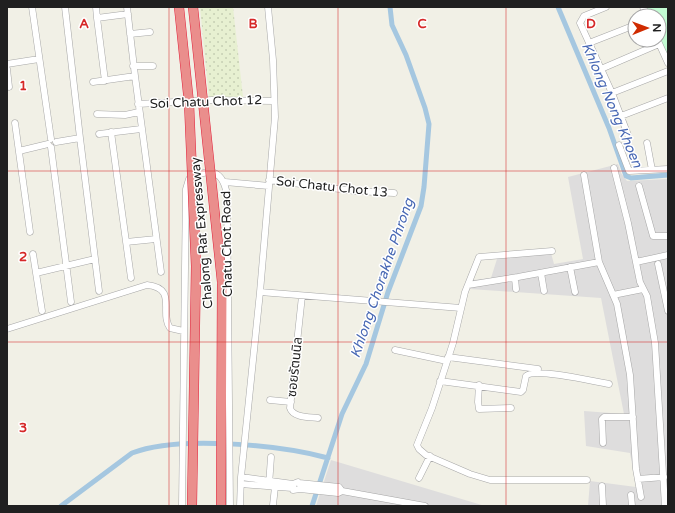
<svg xmlns="http://www.w3.org/2000/svg" width="675" height="513" font-family="'Varela Round','Noto Sans Thai',sans-serif">
  <defs>
    <pattern id="farmland-dots" width="8" height="8" patternUnits="userSpaceOnUse"><rect width="8" height="8" fill="#e7f0d1"/><path d="M2 2h.1M6 6h.1" fill="none" stroke="#c6ceb3" stroke-width="1.8" stroke-linecap="round"/></pattern>
  </defs>
  <rect width="100%" height="100%" fill="#f1f0e6"/>
  <path fill="#dedddd" d="M618,164L621,173L627,181L668,179V506H588L590,481L636,487L630,453L586,446L584,411L624,414L601,298L470,289L473,280L491,278L497,259L551,253L554,264L583,259L568,177Z
    M331,460L485,506H316Z"/>
  <path fill="url(#farmland-dots)" d="M200,7H233L243,97L209,98Z"/>
  <path fill="#c3fcd3" d="M645,7H668V62L659,40V16H649Z"/>
  <g fill="none" stroke-linecap="round" stroke-linejoin="round">
    <path stroke="#a5c7e0" stroke-width="5" d="M558,7L609,128L626,176L631,178L668,175
      M61,506L132,453C178,435 280,445 328,458
      M312,506L342,414L366,364L388,292L421,206L424,187L429,124L425,108L406,55L392,25L390,7"/>
    <g stroke="#a7a7a7" stroke-width="7">
      <path id="minor" d="M32,7L51,139
        M96,7L97,18
        M127,7L135,76
        M606,7L584,16L580,23L612,93L628,135
        M643,7L647,16
        M130,34L150,32
        M658,41L668,63
        M589,43L635,25
        M7,64L39,59
        M133,66H153
        M7,69L9,87
        M601,69L659,44
        M105,81L97,18L128,14
        M93,82L135,76L161,272
        M612,93L668,71
        M138,104L212,100L274,101
        M97,114L125,115L139,112
        M621,116L668,98
        M15,123L30,232
        M111,132L131,278
        M99,134L141,129
        M80,138L99,291
        M56,142L80,138L65,7
        M647,143L652,170
        M619,145L629,171L668,169
        M51,147L71,302
        M19,151L48,144
        M614,168L628,223L640,282L647,296L655,343L665,506
        M584,175L599,262L617,304L630,375L636,469L641,497
        M269,180L355,191L394,193
        M225,182L269,186
        M639,186L653,236H668
        M126,242L156,239
        M552,251L479,257L465,292L453,343L432,408L417,445L419,449L426,455L470,474L490,480H587
        M33,254L36,273L95,259
        M636,262L668,255
        M658,264L668,311
        M570,267L575,292
        M36,273L42,311
        M541,273L544,291
        M515,278L516,289
        M468,285L518,277L599,262
        M260,292L461,308
        M613,295L643,289
        M302,296L290,408C293,418 310,417 318,418
        M7,329L147,285C178,288 159,313 170,328L183,331
        M395,350L447,361
        M448,357L538,369
        M440,381L521,392L523,390L526,376C534,367 595,382 609,384
        M479,385L478,402L479,409L511,408
        M270,400L291,402
        M603,443L602,419L604,417H633
        M241,477L293,484L298,482L301,486L300,489L293,490V484
        M419,478L430,456
        M638,479L664,477
        M299,483L339,487L342,491
        M241,484L292,488
        M269,485L271,457
        M602,486L603,506
        M300,489L338,493L342,491L425,506
        M631,495L632,506
        M273,505L275,487
        M182,506L186,189L189,179C210,167 223,170 227,195L230,506
        M240,506L241,477L260,292L275,117L273,60L268,7"/>
    </g>
    <g stroke="#e2213b" stroke-width="10">
      <path id="highway" d="M221,506L222,282"/>
    </g>
    <use href="#minor" stroke="#fff" stroke-width="6"/>
    <use href="#highway" stroke="#ea8e8c" stroke-width="9"/>
    <g stroke="#e2213b" stroke-width="10" stroke-linecap="butt">
      <path id="highway-bridge" d="M179,7L189,103L196,266L192,506
        M193,7L222,282"/>
    </g>
    <use href="#highway-bridge" stroke="#ea8e8c" stroke-width="9"/>
  </g>
  <path fill="none" stroke="#d62828" stroke-width="1" stroke-opacity="0.55" d="M169,7V506M338,7V506M506,7V506M7,171H668M7,342H668"/>
  <g text-anchor="middle" dominant-baseline="central" stroke-width="3" stroke-linejoin="round" paint-order="stroke">
    <g font-size="13" fill="#202020" stroke="#fff">
      <text transform="translate(206 102) rotate(-2)">Soi Chatu Chot 12</text>
      <text transform="translate(332 187) rotate(6)">Soi Chatu Chot 13</text>
      <text transform="translate(202 233) rotate(-95)">Chalong Rat Expressway</text>
      <text transform="translate(227 244) rotate(-91)">Chatu Chot Road</text>
      <text transform="translate(295 367) rotate(-84)">ซอยรัตนนิล</text>
    </g>
    <g font-size="14" font-style="italic" fill="#4868b4" stroke="#fff">
      <text transform="translate(612 105) rotate(67)">Khlong Nong Khoen</text>
      <text transform="translate(382 278) rotate(-71)">Khlong Chorakhe Phrong</text>
    </g>
  </g>
  <g font-size="13" text-anchor="middle" font-weight="bold" fill="#d62828" stroke="#fff" stroke-width="3" stroke-linejoin="round" paint-order="stroke">
    <text x="84" y="28">A</text>
    <text x="253" y="28">B</text>
    <text x="422" y="28">C</text>
    <text x="591" y="28">D</text>
    <text x="23" y="90">1</text>
    <text x="23" y="261">2</text>
    <text x="23" y="432">3</text>
  </g>
  <rect width="675" height="513" fill="none" stroke="#202020" stroke-width="16"/>
  <g transform="translate(647 28) rotate(89)"><circle r="19" fill="#ffffff" stroke="#a6a6a6"/>
  <path d="M0-3L7 15L0 10L-7 15Z" fill="#d02b00"/>
  <text y="-6" font-size="11" font-weight="bold" text-anchor="middle" fill="#202020">N</text>
  </g>
</svg>
